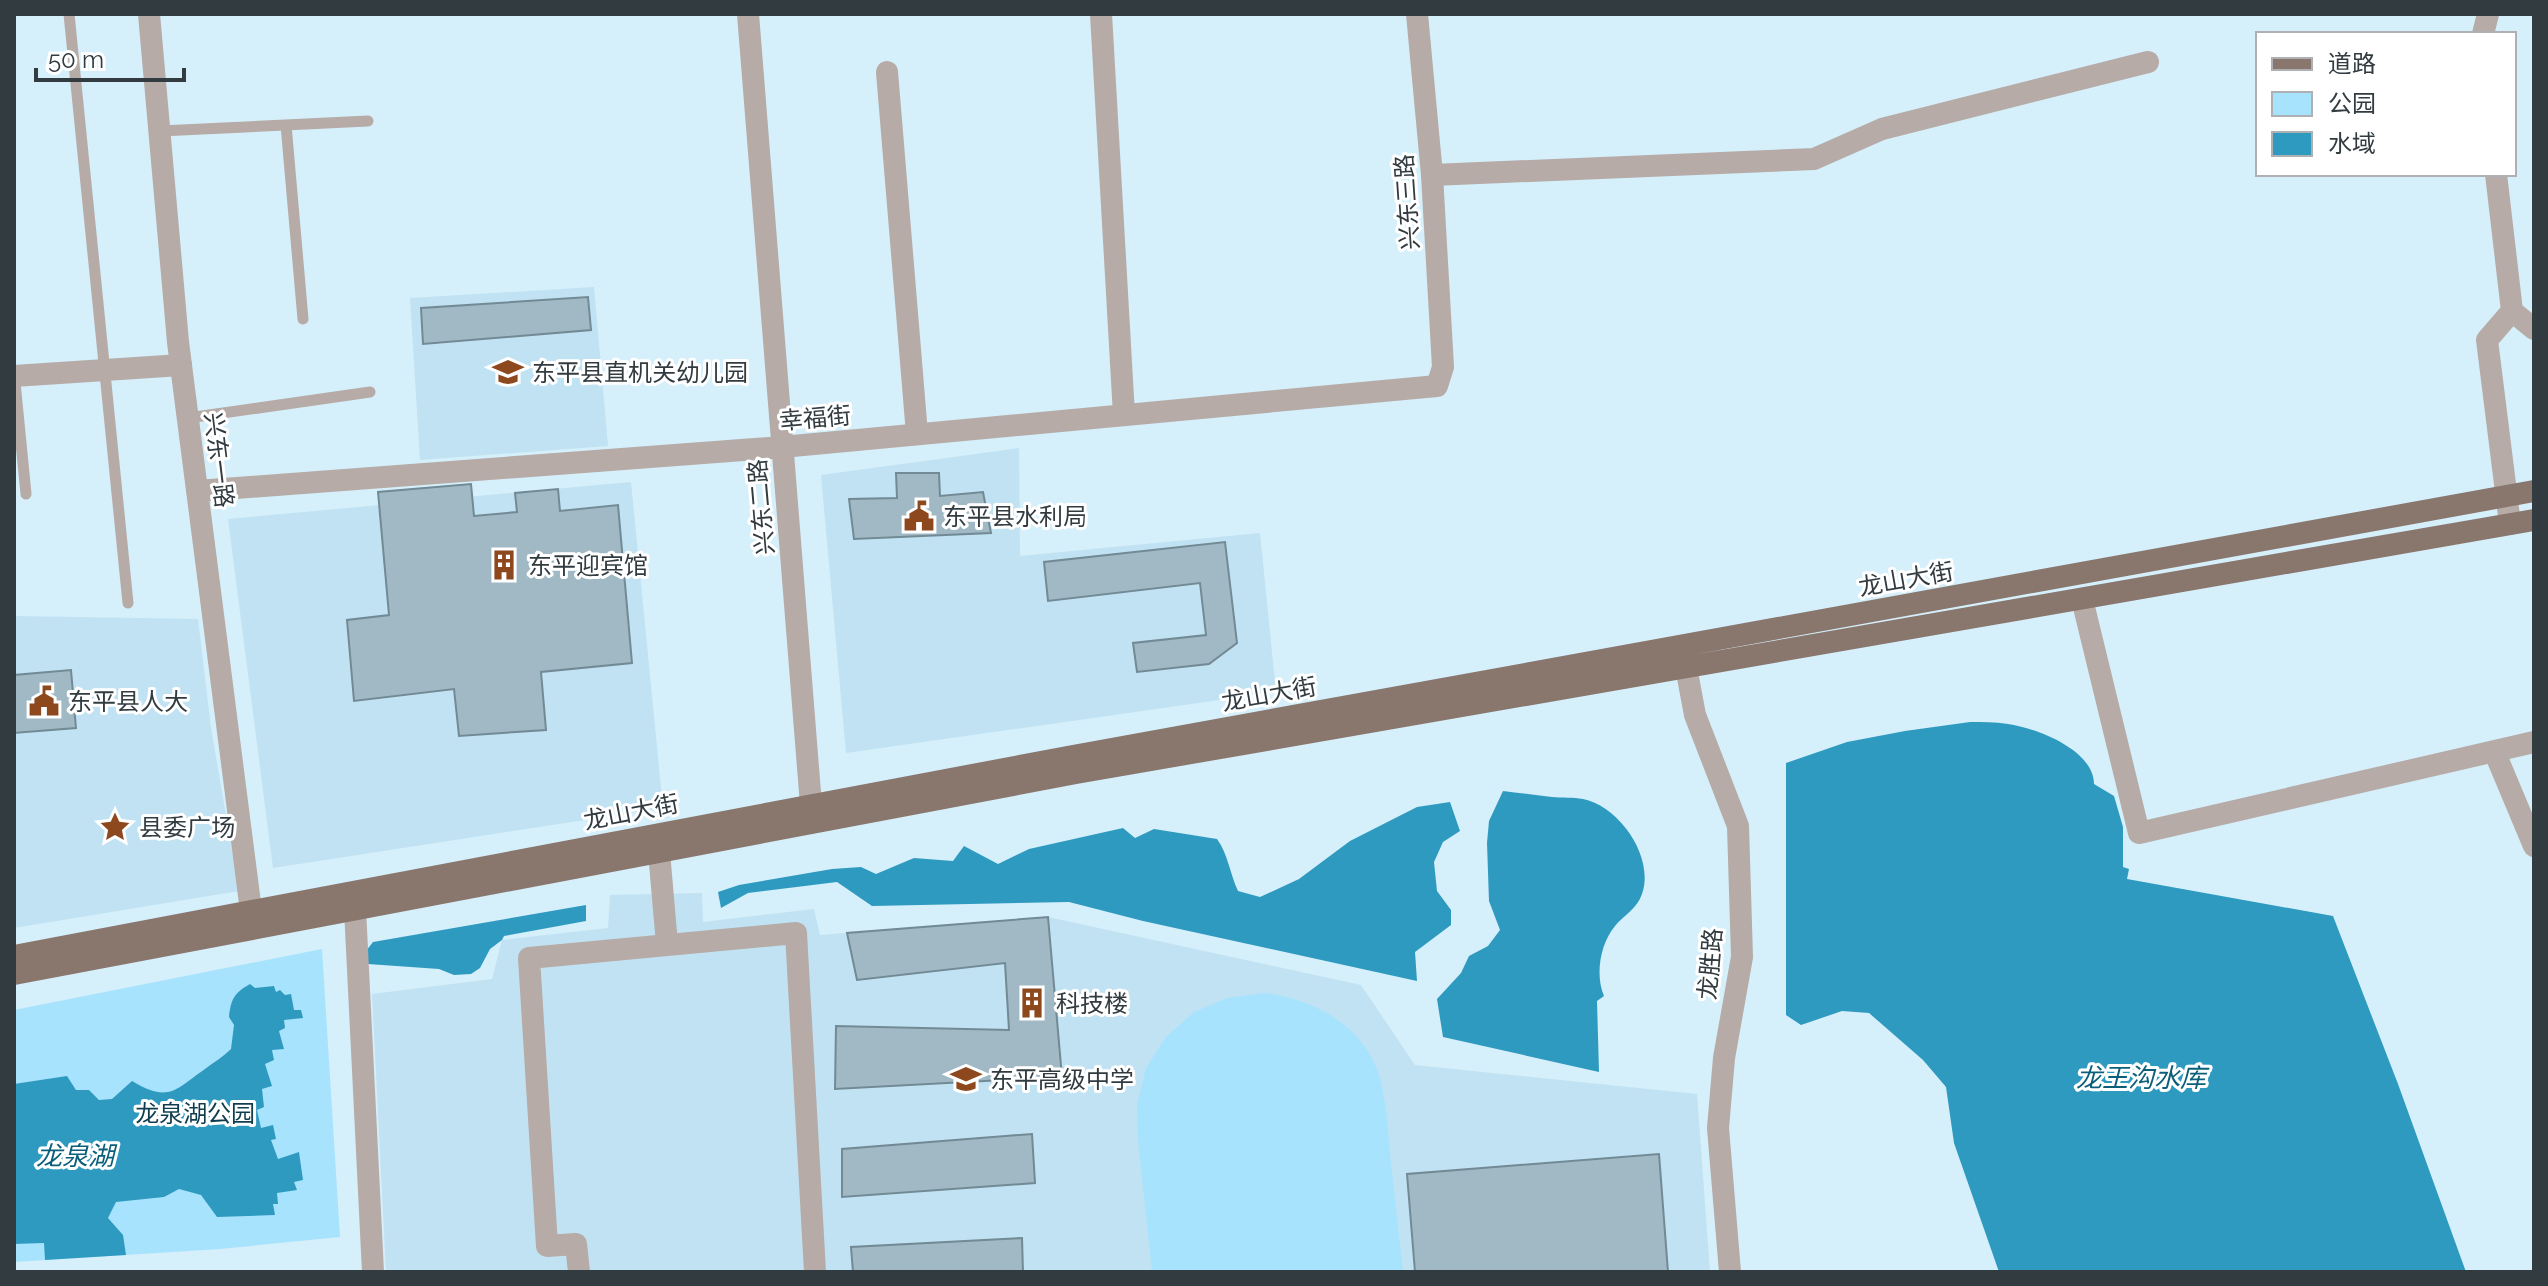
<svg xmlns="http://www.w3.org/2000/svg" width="2548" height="1286" font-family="Raleway,'Noto Sans SC',sans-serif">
  <rect width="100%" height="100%" fill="#d5effb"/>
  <path fill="#c1e2f2" d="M594,287L608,446L420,460L410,298Z
    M1019,448L1020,556L1260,533L1276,692L846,753L821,475Z
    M631,482L663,808L273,868L228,519Z
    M14,616L198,619L211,728L239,891L14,928Z
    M702,893L703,922L814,909L820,935L1048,917L1361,985L1415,1065L1697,1094L1710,1272H386L372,994L492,979L502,940L608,928L610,895Z"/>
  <path fill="#a8e3fd" d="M322,949L340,1237L220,1249L14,1262V1010Z
    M1264,993C1313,998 1365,1026 1380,1078C1387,1105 1388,1135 1391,1163C1395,1199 1399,1236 1403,1272H1152L1138,1141L1137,1104L1146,1068L1166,1037L1194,1012L1227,998Z"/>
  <path fill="#2f9ac0" d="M1970,722C1982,722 1995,722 2008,724C2036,728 2094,750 2094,784L2114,796L2123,827V867L2129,869L2127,879L2333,916L2398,1084L2466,1272H1999L1954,1143L1946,1087L1923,1060L1869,1013L1842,1011L1801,1025L1786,1015V763L1847,742L1905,731Z
    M1503,791C1519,793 1535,795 1552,797C1562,798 1573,797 1583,799C1619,806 1655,857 1642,894C1637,909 1624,915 1615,926C1600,944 1595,975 1604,996L1597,1001L1599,1072L1443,1037L1437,999L1461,973L1469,956L1488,946L1500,930L1489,901L1487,843L1489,821Z
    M1450,802L1460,831L1443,842L1434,862L1437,891L1451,910V925L1415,952L1417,981L1143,921L1069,902L872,906L837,882L748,893L721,908L718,892L739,885L832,869L861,867L876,874L914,858L953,861L964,846L998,864L1029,849L1123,828L1135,838L1154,829L1217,839C1228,854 1230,874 1238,891L1260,897L1299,879L1350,841L1417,807Z
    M586,905V921L504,936L502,940L490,949L480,968L471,974L454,975L439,969L368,964L366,951L373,942Z
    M250,984L255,988L274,986L276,992L280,990L285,995L291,994L294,1010H301L303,1018L284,1020L285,1028L279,1031L284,1049L272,1050L274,1060L265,1064L272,1086L262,1089L264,1107L257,1110L261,1128L273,1125L276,1139L271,1140L278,1159L299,1152L303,1180L294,1182L297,1190L277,1193L278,1204H273L275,1215L217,1217L201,1195L179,1189L164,1197L116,1202L108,1218L123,1235L126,1255L45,1260L44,1243L14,1244V1084L67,1076L76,1090H89L99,1100L112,1099L132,1081C169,1103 175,1090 205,1069C214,1062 223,1057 231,1049L234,1025L229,1017C231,999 234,993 250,984Z"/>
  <path fill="#a0b9c4" stroke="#728a95" stroke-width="2" d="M588,297L591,330L423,344L421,308Z
    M896,473H939L940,496L983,492L991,533L854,539L849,499L897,498Z
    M471,484L474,516L517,512L515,493L558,489L560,511L618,505L632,663L541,672L546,730L459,736L454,689L354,701L347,620L389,615L378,492Z
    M1225,542L1237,643L1209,664L1137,672L1133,643L1206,635L1200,583L1048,601L1044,562Z
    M71,670L76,728L14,733V675Z
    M1048,917L1062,1077L835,1089L836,1026L1009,1030L1005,963L857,980L847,933Z
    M1032,1134L1035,1183L842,1197V1149Z
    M1659,1154L1668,1272H1415L1407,1174Z
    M1022,1238L1023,1272H853L851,1247Z"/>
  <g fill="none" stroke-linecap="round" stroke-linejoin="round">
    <path stroke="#b6aba6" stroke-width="11" d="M69,14L128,603
      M286,125L303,319
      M160,131L368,121
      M14,372L26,494
      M188,418L370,392"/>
    <path stroke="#b6aba6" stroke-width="22" d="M1101,14L1124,415
      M2483,34L2488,14
      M887,72L917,434
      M2496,174L2512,311L2534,329
      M1432,175L1814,159L1882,129L2148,62
      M14,376L181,365
      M2510,524L2487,340L2512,311
      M2082,599L2139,833L2534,742
      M2495,753L2534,846
      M659,852L667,944
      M355,909L373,1272
      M579,1272L576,1244L547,1246L529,958L796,933L815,1272"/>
    <path stroke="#b6aba6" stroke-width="22" d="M149,14L178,342L251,911
      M748,14L811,805
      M197,491L782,447L1437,386L1443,367L1432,175L1417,14
      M1686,667L1695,715L1738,826L1742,957L1724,1058L1718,1128L1730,1272"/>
    <path stroke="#89766d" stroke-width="22" d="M14,956L1073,756L2534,491
      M14,974L1076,773L2534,520"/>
  </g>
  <defs>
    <g id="school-bare" transform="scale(2.4)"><path d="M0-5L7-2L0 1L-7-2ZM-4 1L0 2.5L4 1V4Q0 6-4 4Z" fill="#8d481e" stroke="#fff" stroke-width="2.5" paint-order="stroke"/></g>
    <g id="civic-bare" transform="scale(2.4)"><path d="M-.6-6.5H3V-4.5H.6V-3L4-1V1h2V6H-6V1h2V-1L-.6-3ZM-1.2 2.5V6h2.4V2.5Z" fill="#8d481e" stroke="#fff" stroke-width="2.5" paint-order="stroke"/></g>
    <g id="building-bare" transform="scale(2.4)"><path d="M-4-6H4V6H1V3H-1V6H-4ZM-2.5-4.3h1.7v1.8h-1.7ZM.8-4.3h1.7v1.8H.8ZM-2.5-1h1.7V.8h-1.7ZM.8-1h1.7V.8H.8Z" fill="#8d481e" stroke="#fff" stroke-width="2.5" paint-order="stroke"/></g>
    <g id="sight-bare" transform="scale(2.4)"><path d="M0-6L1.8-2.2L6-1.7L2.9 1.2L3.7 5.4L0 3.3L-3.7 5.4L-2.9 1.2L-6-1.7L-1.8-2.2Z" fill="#8d481e" stroke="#fff" stroke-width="2.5" paint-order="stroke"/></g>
  </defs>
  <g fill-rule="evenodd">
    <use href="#school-bare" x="508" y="372"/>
    <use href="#civic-bare" x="919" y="516"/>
    <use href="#building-bare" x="504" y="565"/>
    <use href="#civic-bare" x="44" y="701"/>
    <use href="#sight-bare" x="115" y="827"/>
    <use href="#building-bare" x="1032" y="1003"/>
    <use href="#school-bare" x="966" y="1079"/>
  </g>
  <g text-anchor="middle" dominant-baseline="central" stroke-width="6" stroke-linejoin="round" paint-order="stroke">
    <g font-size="24" fill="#313b40" stroke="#fff">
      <text transform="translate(1407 202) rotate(-94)">兴东三路</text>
      <text transform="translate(815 418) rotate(-5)">幸福街</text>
      <text transform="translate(219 460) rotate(83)">兴东一路</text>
      <text transform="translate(761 507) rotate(-95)">兴东二路</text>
      <text transform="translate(1906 579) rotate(-10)">龙山大街</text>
      <text transform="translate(1269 694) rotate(-10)">龙山大街</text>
      <text transform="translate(631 812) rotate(-11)">龙山大街</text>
      <text transform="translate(1710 964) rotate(-85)">龙胜路</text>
    </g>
    <g font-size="24" fill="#313b40" stroke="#fff" text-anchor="start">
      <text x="532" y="372">东平县直机关幼儿园</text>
      <text x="943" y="516">东平县水利局</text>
      <text x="528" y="565">东平迎宾馆</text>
      <text x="68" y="701">东平县人大</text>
      <text x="139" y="827">县委广场</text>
      <text x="1056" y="1003">科技楼</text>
      <text x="990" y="1079">东平高级中学</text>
    </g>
    <g font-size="24" fill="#103d4e" stroke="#fff">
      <text x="195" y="1113">龙泉湖公园</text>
    </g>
    <g font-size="26" font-style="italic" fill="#0c5f7a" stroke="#fff">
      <text x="2141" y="1078">龙王沟水库</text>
      <text x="75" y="1156">龙泉湖</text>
    </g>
  </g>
  <rect width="2548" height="1286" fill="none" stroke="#313b40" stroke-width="32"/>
  <rect x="2256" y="32" width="260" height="144" fill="#ffffff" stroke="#adb1b3" stroke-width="2"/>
  <rect x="2272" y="58" width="40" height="12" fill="#89766d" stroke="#adb1b3" stroke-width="2"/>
  <text x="2328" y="72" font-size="24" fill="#313b40">道路</text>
  <rect x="2272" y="92" width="40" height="24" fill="#a8e3fd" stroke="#adb1b3" stroke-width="2"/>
  <text x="2328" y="112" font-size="24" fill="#313b40">公园</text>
  <rect x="2272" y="132" width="40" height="24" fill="#2f9ac0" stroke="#adb1b3" stroke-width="2"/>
  <text x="2328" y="152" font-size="24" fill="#313b40">水域</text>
  <path d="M36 68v12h148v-12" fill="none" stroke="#313b40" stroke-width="4"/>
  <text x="48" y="68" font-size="24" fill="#313b40" stroke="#ffffff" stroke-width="6" paint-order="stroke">50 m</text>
</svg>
